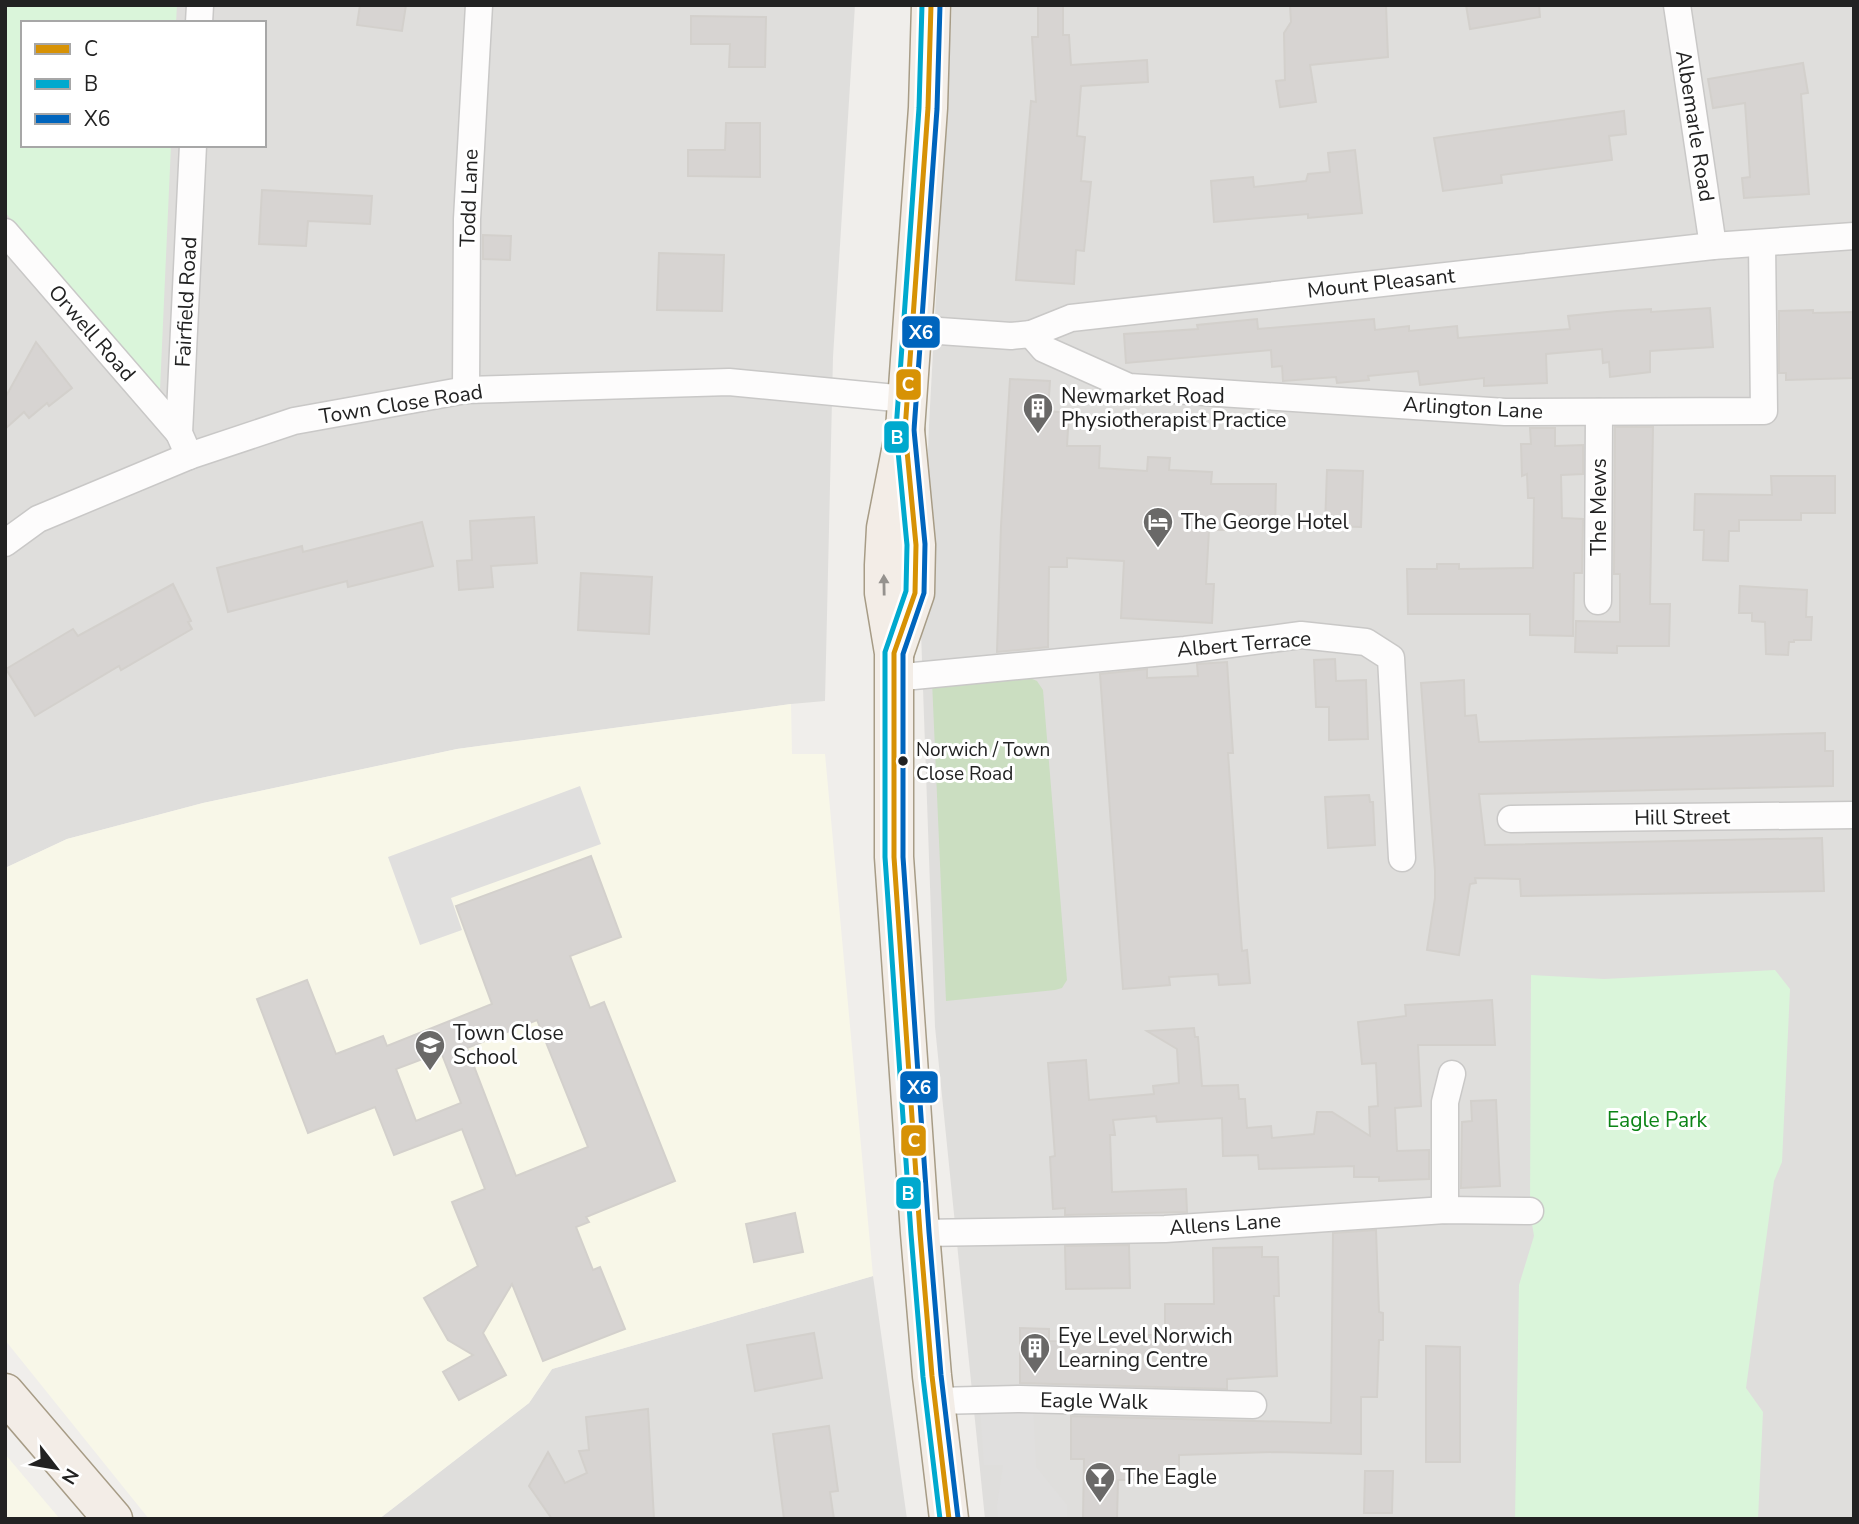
<svg xmlns="http://www.w3.org/2000/svg" width="1859" height="1524" font-family="'Nunito Sans',sans-serif">
  <style>
    .residential { fill: #dfdedc; fill-rule: evenodd }
    .education { fill: #f8f7e8 }
    .forest { fill: #cbdec1 }
    .park { fill: #daf5da }
    .parking { fill: #e0dfde }
    .building { fill: #d7d4d2; stroke: #d3d0cc; stroke-width: 2; fill-rule: evenodd }
    .lines { fill: none; stroke-linecap: round; stroke-linejoin: round }
    .minor-casing { stroke: #c9c8c7; stroke-width: 29 }
    .primary-casing { stroke: #a79c86; stroke-width: 41 }
    .minor { stroke: #fdfcfc; stroke-width: 26 }
    .primary { stroke: #f3ede7; stroke-width: 38 }
    .bus-1-casing { stroke: #fff; stroke-width: 10 }
    .bus-2-casing { stroke: #fff; stroke-width: 10 }
    .bus-3-casing { stroke: #fff; stroke-width: 10 }
    .bus-1 { stroke: #d79205; stroke-width: 5 }
    .bus-2 { stroke: #00a9ce; stroke-width: 5 }
    .bus-3 { stroke: #0065bd; stroke-width: 5 }
    .oneway { fill: #95928e }
    .bus-dot { fill: #222; stroke: #fff; stroke-width: 2.5 }
    .labels { text-anchor: middle; dominant-baseline: central; stroke-width: 6; stroke-linejoin: round; paint-order: stroke }
    .bus-label { font-size: 19px; fill: #222; stroke: #fff; text-anchor: start }
    .street-label { font-size: 21px; fill: #222; stroke: #fff }
    .poi-label { font-size: 21px; fill: #222; stroke: #fff; text-anchor: start }
    .park-label { font-size: 21px; fill: #0c8416; stroke: #fff }
    .line-badge { stroke: #fff; stroke-width: 2.5 }
    .badge-label { font-size: 19px; text-anchor: middle; font-weight: bold; fill: #fff }
  </style>
  <rect width="100%" height="100%" fill="#f0eeeb"/>
  <!-- residential -->
  <g class="residential">
    <path d="M5 5H855L833 357 825 701 791 704 457 749 203 803 67 839 5 868ZM23 23H264V145H23Z"/>
    <polygon points="952,5 1854,5 1854,1519 985,1519 935,1027 921,632 929,425"/>
    <polygon points="873,1276 907,1519 379,1519 529,1403 552,1369"/>
  </g>
  <!-- education -->
  <g class="education">
    <polygon points="791,704 792,754 825,754 873,1276 552,1369 529,1403 379,1519 149,1519 5,1340 5,868 67,839 203,803 457,749"/>
    <polygon points="5,1454 60,1519 5,1519"/>
  </g>
  <!-- forest -->
  <polygon class="forest" points="1025,676 1037,681 1043,690 1067,980 1062,988 1055,990 946,1001 932,681"/>
  <!-- park -->
  <g class="park">
    <polygon points="5,5 177,5 176,23 23,23 23,145 171,145 160,390 151,388 5,212"/>
    <polygon points="1775,970 1790,989 1782,1162 1774,1181 1746,1388 1763,1412 1758,1519 1515,1519 1519,1285 1534,1236 1530,1211 1531,975 1604,979"/>
  </g>
  <!-- parking -->
  <g class="parking">
    <polygon points="580,786 601,844 451,898 462,930 420,945 388,857"/>
    <polygon points="980,1407 1033,1407 1036,1467 1067,1505 1067,1519 998,1519 997,1506 1003,1465 984,1465"/>
  </g>
  <!-- building -->
  <g class="building">
    <polygon points="360,5 406,5 402,31 357,25"/>
    <polygon points="1038,5 1063,5 1063,35 1069,35 1071,65 1147,60 1148,82 1081,86 1077,136 1085,137 1081,181 1091,182 1084,251 1076,250 1074,284 1016,280 1031,101 1036,102 1032,37 1038,37"/>
    <polygon points="1290,5 1386,5 1388,57 1310,65 1316,102 1280,107 1276,81 1285,80 1284,33 1291,22"/>
    <polygon points="1466,5 1539,5 1540,17 1470,29"/>
    <polygon points="691,16 766,17 765,67 729,67 730,44 691,44"/>
    <polygon points="1803,63 1808,93 1801,94 1809,194 1744,198 1742,178 1750,177 1745,103 1713,108 1708,79"/>
    <polygon points="1624,111 1626,134 1609,136 1612,160 1501,175 1502,183 1443,191 1434,138"/>
    <polygon points="726,123 760,123 760,177 688,176 688,150 725,150"/>
    <polygon points="1355,150 1362,213 1308,218 1308,214 1214,222 1211,181 1253,177 1254,187 1306,181 1308,174 1330,172 1328,153"/>
    <polygon points="262,190 372,196 370,224 308,221 306,246 259,244"/>
    <polygon points="483,235 511,236 510,260 483,259"/>
    <polygon points="659,253 724,255 722,311 657,310"/>
    <polygon points="1710,308 1713,347 1650,351 1650,372 1610,377 1609,362 1603,363 1602,349 1546,354 1547,383 1484,386 1484,378 1420,385 1418,371 1368,376 1369,380 1337,383 1336,377 1283,381 1282,366 1272,367 1271,350 1126,363 1124,334 1198,329 1197,325 1257,319 1258,329 1374,319 1375,330 1409,326 1409,331 1457,326 1458,338 1570,329 1568,316 1617,311 1651,309 1651,312"/>
    <polygon points="1813,310 1813,313 1854,312 1854,378 1786,380 1786,373 1779,373 1779,311"/>
    <polygon points="36,342 72,388 49,406 47,403 29,418 24,412 5,429 5,398"/>
    <polygon points="1010,379 1050,381 1048,411 1069,413 1067,446 1100,446 1099,468 1147,471 1148,457 1170,458 1169,470 1212,472 1211,484 1276,484 1275,530 1209,530 1206,584 1214,584 1212,623 1121,618 1124,561 1067,558 1067,567 1049,567 1048,647 997,652 1001,526"/>
    <polygon points="1615,427 1653,427 1650,604 1670,604 1669,646 1617,646 1617,653 1575,652 1576,621 1620,622 1620,574 1614,574"/>
    <polygon points="1530,428 1555,428 1555,446 1583,445 1583,474 1561,475 1562,518 1583,519 1582,573 1574,573 1573,636 1530,635 1530,614 1408,614 1407,569 1437,569 1437,564 1459,564 1459,569 1533,568 1534,498 1528,498 1527,474 1522,476 1521,444 1531,444"/>
    <polygon points="1327,470 1363,471 1361,527 1325,526"/>
    <polygon points="1771,476 1835,476 1835,513 1801,513 1801,520 1739,520 1739,531 1729,531 1728,561 1703,560 1704,530 1694,530 1695,494 1772,495"/>
    <polygon points="534,517 537,563 491,566 493,587 459,590 457,561 472,560 470,521"/>
    <polygon points="422,522 433,566 348,587 347,581 228,612 217,568 302,546 303,552"/>
    <polygon points="581,573 652,577 649,634 578,630"/>
    <polygon points="173,584 191,621 188,622 192,629 121,670 119,666 35,716 6,669 73,629 78,636"/>
    <polygon points="1740,586 1807,590 1806,617 1812,617 1811,640 1794,640 1794,642 1789,642 1788,655 1766,654 1765,622 1752,621 1752,613 1739,613"/>
    <polygon points="1335,659 1336,681 1366,680 1368,739 1329,740 1329,707 1316,707 1314,660"/>
    <polygon points="1227,662 1233,753 1228,753 1238,898 1242,951 1247,950 1250,983 1219,985 1218,974 1169,977 1170,985 1123,989 1100,674 1147,669 1147,678 1198,676 1197,664"/>
    <polygon points="1464,680 1465,716 1476,715 1479,742 1825,733 1825,751 1833,751 1833,786 1479,794 1485,845 1822,838 1824,891 1521,896 1520,879 1475,878 1476,883 1470,884 1459,955 1427,950 1435,898 1435,871 1421,683"/>
    <polygon points="1369,795 1370,802 1373,802 1375,845 1328,848 1325,797"/>
    <path d="M591 856 621 937 570 956 590 1008 604 1002 675 1181 586 1217 589 1222 576 1227 593 1270 600 1267 625 1329 543 1361 512 1284 483 1333 506 1375 459 1400 443 1372 473 1355 448 1340 424 1298 478 1266 452 1202 485 1189 462 1129 394 1155 375 1107 308 1133 257 999 307 980 336 1054 383 1036 387 1046 492 1004 456 906ZM537 1020 588 1147 516 1176 467 1048ZM441 1052 461 1103 416 1121 396 1069Z"/>
    <polygon points="1492,1000 1495,1045 1418,1045 1421,1106 1395,1108 1397,1151 1429,1150 1429,1179 1379,1181 1379,1177 1354,1177 1354,1166 1259,1169 1258,1155 1223,1156 1222,1118 1157,1122 1156,1116 1113,1120 1115,1135 1110,1135 1112,1192 1186,1189 1187,1212 1065,1215 1065,1208 1053,1209 1050,1157 1055,1156 1048,1063 1086,1060 1089,1100 1154,1094 1153,1086 1179,1083 1177,1049 1147,1031 1194,1028 1195,1037 1198,1037 1202,1086 1238,1085 1239,1099 1245,1099 1247,1128 1271,1126 1272,1138 1314,1134 1317,1112 1332,1112 1370,1136 1369,1107 1378,1106 1376,1063 1362,1064 1358,1022 1406,1016 1405,1005"/>
    <polygon points="1496,1100 1500,1186 1461,1188 1462,1122 1472,1121 1471,1101"/>
    <polygon points="795,1213 803,1252 754,1262 746,1224"/>
    <polygon points="1376,1230 1379,1312 1383,1313 1383,1340 1379,1340 1377,1397 1361,1397 1361,1454 1275,1452 1179,1455 1179,1479 1118,1480 1117,1519 1083,1519 1084,1459 1071,1459 1071,1416 1331,1423 1333,1233"/>
    <polygon points="1129,1245 1130,1288 1066,1289 1065,1246"/>
    <polygon points="1262,1247 1262,1257 1278,1257 1279,1296 1274,1296 1277,1376 1227,1379 1227,1389 1020,1383 1020,1328 1049,1329 1049,1341 1115,1342 1115,1335 1165,1335 1165,1304 1214,1304 1213,1248"/>
    <polygon points="814,1333 822,1378 755,1391 747,1345"/>
    <polygon points="1426,1346 1460,1347 1460,1462 1426,1462"/>
    <polygon points="648,1409 654,1519 552,1519 529,1486 548,1452 565,1483 587,1473 579,1451 589,1450 586,1417"/>
    <polygon points="829,1426 838,1491 830,1492 834,1519 784,1519 773,1434"/>
    <polygon points="1365,1471 1393,1471 1392,1513 1364,1513"/>
  </g>
  <g class="lines">
    <!-- minor casing -->
    <g class="minor-casing">
      <g id="minor">
        <polyline points="1677,5 1713,246"/>
        <polyline points="199,23 200,5"/>
        <polyline points="5,232 179,433"/>
        <polyline points="911,329 1011,336 1031,334 1071,318 1713,246 1854,236"/>
        <polyline points="1031,334 1044,349 1129,387 1505,412 1764,411 1762,243"/>
        <polyline points="466,390 467,219 479,5"/>
        <polyline points="189,456 179,433 193,145"/>
        <polyline points="5,543 38,519 189,456 294,421 466,390 729,382 906,399"/>
        <polyline points="1598,601 1599,412"/>
        <polyline points="893,678 1185,650 1301,635 1366,642 1391,658 1402,858"/>
        <polyline points="1511,819 1854,815"/>
        <polyline points="1445,1210 1445,1102 1452,1074"/>
        <polyline points="920,1233 1165,1229 1445,1210 1530,1211"/>
        <polyline points="935,1401 1020,1399 1253,1405"/>
      </g>
    </g>
    <!-- primary casing -->
    <g class="primary-casing">
      <g id="primary">
        <polyline points="905,430 886,528 884,565 884,593 894,653 894,857 920,1233 932,1376 949,1519"/>
        <polyline points="895,651 915,593 916,545 905,430 928,108 931,5"/>
        <polyline points="5,1393 113,1519"/>
      </g>
    </g>
    <!-- minor -->
    <use href="#minor" class="minor"/>
    <!-- primary -->
    <use href="#primary" class="primary"/>
    <!-- bus-1 casing -->
    <g class="bus-1-casing">
      <polyline id="bus-1" points="931,5 928,108 905,430 916,545 915,593 894,653 894,857 920,1233 932,1376 949,1519"/>
    </g>
    <!-- bus-2 casing -->
    <g class="bus-2-casing">
      <polyline id="bus-2" points="922,5 919,108 896,430 907,545 906,591 885,652 885,857 911,1234 923,1377 940,1519"/>
    </g>
    <!-- bus-3 casing -->
    <g class="bus-3-casing">
      <polyline id="bus-3" points="940,5 937,109 914,430 925,544 924,593 903,654 903,857 929,1232 941,1375 958,1518"/>
    </g>
    <!-- bus-1 -->
    <use href="#bus-1" class="bus-1"/>
    <!-- bus-2 -->
    <use href="#bus-2" class="bus-2"/>
    <!-- bus-3 -->
    <use href="#bus-3" class="bus-3"/>
  </g>
  <!-- one-way arrows -->
  <defs><path id="oneway-solid" d="M-6-.8H1V-3.2L6.5 0L1 3.2V.8H-6Z" transform="scale(1.75)"/></defs>
  <use class="oneway" href="#oneway-solid" transform="translate(884 585) rotate(-91)"/>
  <!-- icons -->
  <defs>
    <g id="building-pin" transform="scale(1.575)"><path d="M0 17L-7.5 6A9.5 9.5 0 1 1 7.5 6Z" fill="#6a6968" stroke="#fff"/><path d="M-4-6H4V6H1V3H-1V6H-4ZM-2.5-4.3h1.7v1.8h-1.7ZM.8-4.3h1.7v1.8H.8ZM-2.5-1h1.7V.8h-1.7ZM.8-1h1.7V.8H.8Z" fill="#fff"/></g>
    <g id="hotel-pin" transform="scale(1.575)"><path d="M0 17L-7.5 6A9.5 9.5 0 1 1 7.5 6Z" fill="#6a6968" stroke="#fff"/><path d="M-6-4.5h1.5V1H6V5H4.5V3h-9V5H-6ZM-4 0a1.8 1.8 0 1 1 3.6 0ZM.5 0V-2.5h3Q6-2.5 6 0Z" fill="#fff"/></g>
    <g id="school-pin" transform="scale(1.575)"><path d="M0 17L-7.5 6A9.5 9.5 0 1 1 7.5 6Z" fill="#6a6968" stroke="#fff"/><path d="M0-5L7-2L0 1L-7-2ZM-4 1L0 2.5L4 1V4Q0 6-4 4Z" fill="#fff"/></g>
    <g id="bar-pin" transform="scale(1.575)"><path d="M0 17L-7.5 6A9.5 9.5 0 1 1 7.5 6Z" fill="#6a6968" stroke="#fff"/><path d="M-6-5H6L.8 .8V4.5H3.5V6h-7V4.5H-.8V.8Z" fill="#fff"/></g>
  </defs>
  <g fill-rule="evenodd">
    <use href="#building-pin" x="1038" y="408"/>
    <use href="#hotel-pin" x="1158" y="522"/>
    <use href="#school-pin" x="430" y="1045"/>
    <use href="#building-pin" x="1035" y="1348"/>
    <use href="#bar-pin" x="1100" y="1477"/>
  </g>
  <!-- markers -->
  <circle class="bus-dot" cx="903" cy="761" r="6"/>
  <g class="labels">
    <!-- bus labels -->
    <g class="bus-label">
      <text x="916" y="750">Norwich / Town<tspan x="916" dy="24">Close Road</tspan></text>
    </g>
    <!-- street labels -->
    <g class="street-label">
      <text transform="translate(1695 126) rotate(81)">Albemarle Road</text>
      <text transform="translate(469 198) rotate(-88)">Todd Lane</text>
      <text transform="translate(1381 283) rotate(-6)">Mount Pleasant</text>
      <text transform="translate(186 302) rotate(-87)">Fairfield Road</text>
      <text transform="translate(92 333) rotate(49)">Orwell Road</text>
      <text transform="translate(401 404) rotate(-9)">Town Close Road</text>
      <text transform="translate(1473 408) rotate(3)">Arlington Lane</text>
      <text transform="translate(1599 507) rotate(-90)">The Mews</text>
      <text transform="translate(1244 644) rotate(-5)">Albert Terrace</text>
      <text transform="translate(1682 817) rotate(-1)">Hill Street</text>
      <text transform="translate(1225 1224) rotate(-4)">Allens Lane</text>
      <text transform="translate(1094 1401) rotate(1)">Eagle Walk</text>
    </g>
    <!-- poi labels -->
    <g class="poi-label">
      <text x="1061" y="396">Newmarket Road<tspan x="1061" dy="24">Physiotherapist Practice</tspan></text>
      <text x="1181" y="522">The George Hotel</text>
      <text x="453" y="1033">Town Close<tspan x="453" dy="24">School</tspan></text>
      <text x="1058" y="1336">Eye Level Norwich<tspan x="1058" dy="24">Learning Centre</tspan></text>
      <text x="1123" y="1477">The Eagle</text>
    </g>
    <!-- park labels -->
    <g class="park-label">
      <text x="1657" y="1120">Eagle Park</text>
    </g>
  </g>
  <g class="line-badge">
    <rect x="901" y="315" width="40" height="34" rx="7" fill="#0065bd"/>
    <rect x="895" y="368" width="27" height="33" rx="7" fill="#d79205"/>
    <rect x="883" y="420" width="27" height="34" rx="7" fill="#00a9ce"/>
    <rect x="899" y="1070" width="40" height="34" rx="7" fill="#0065bd"/>
    <rect x="900" y="1124" width="27" height="33" rx="7" fill="#d79205"/>
    <rect x="895" y="1176" width="27" height="34" rx="7" fill="#00a9ce"/>
  </g>
  <g class="badge-label">
    <text x="921" y="339">X6</text>
    <text x="908" y="391">C</text>
    <text x="897" y="444">B</text>
    <text x="919" y="1094">X6</text>
    <text x="914" y="1147">C</text>
    <text x="908" y="1200">B</text>
  </g>
  <!-- border -->
  <rect width="1859" height="1524" fill="none" stroke="#222222" stroke-width="14"/>
  <!-- legend -->
  <rect x="21" y="21" width="245" height="126" fill="#ffffff" stroke="#a7a7a7" stroke-width="2"/>
  <rect x="35" y="44" width="35" height="10" fill="#d79205" stroke="#a7a7a7" stroke-width="2"/>
  <text x="84" y="56" font-size="21" fill="#222222">C</text>
  <rect x="35" y="79" width="35" height="10" fill="#00a9ce" stroke="#a7a7a7" stroke-width="2"/>
  <text x="84" y="91" font-size="21" fill="#222222">B</text>
  <rect x="35" y="114" width="35" height="10" fill="#0065bd" stroke="#a7a7a7" stroke-width="2"/>
  <text x="84" y="126" font-size="21" fill="#222222">X6</text>
  <!-- north arrow -->
  <g transform="translate(56 1468) rotate(121)" stroke="#ffffff" stroke-width="5" paint-order="stroke">
  <path d="M0-5L12 26L0 18L-12 26Z" fill="#222222"/>
  <text y="-10" font-size="19" font-weight="bold" text-anchor="middle" fill="#222222">N</text>
  </g>
</svg>
